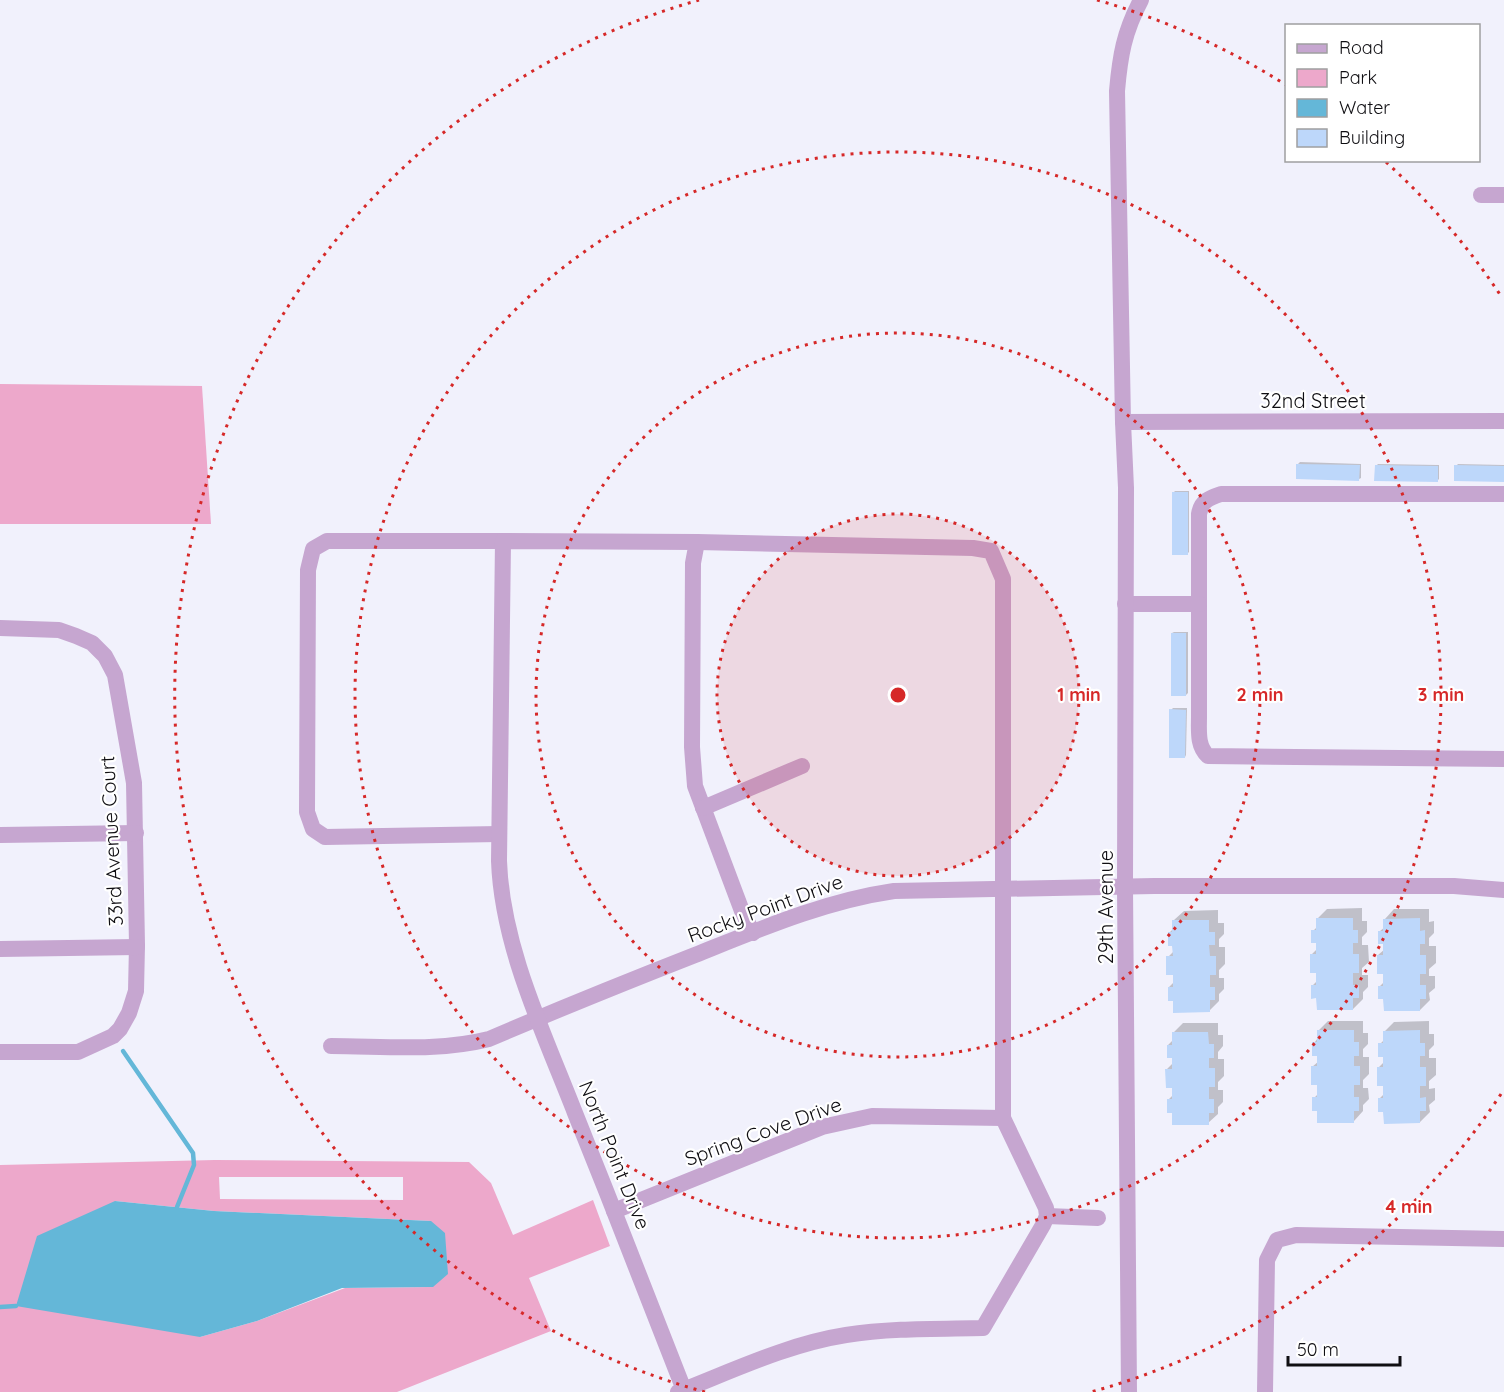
<svg xmlns="http://www.w3.org/2000/svg" width="1504" height="1392" font-family="Quicksand,sans-serif">
  <style>
    .green { fill: #eda8cb; fill-rule: evenodd }
    .water { fill: #64b7d8 }
    .shadow { fill: #0003 }
    .lines { fill: none; stroke-linecap: round; stroke-linejoin: round }
    .stream { stroke: #64b7d8; stroke-width: 4.5 }
    .building { fill: #bdd7fa }
    .minor { stroke: #c6a6d0; stroke-width: 16 }
    .ring { fill: none; stroke: #d62828; stroke-width: 3; stroke-dasharray: 3 6 }
    .labels { text-anchor: middle; dominant-baseline: central; stroke-width: 4.5; stroke-linejoin: round; paint-order: stroke }
    .street-label { font-size: 20px; fill: #0f0e12; stroke: #fff }
    .centre { fill: #d62828; stroke: #fff; stroke-width: 3 }
    .ring-label { font-size: 18px; text-anchor: middle; font-weight: bold; fill: #d62828; stroke: #fff; stroke-width: 4.5; stroke-linejoin: round; paint-order: stroke }
  </style>
  <rect width="100%" height="100%" fill="#f1f1fc"/>
  <!-- green -->
  <g class="green">
    <polygon points="0,384 202,386 211,524 0,524"/>
    <path d="M215 1160 469 1162 491 1183 513 1235 593 1200 610 1246 529 1278 551 1331 397 1392H0V1165ZM219 1177H403V1200L220 1199ZM115 1201 214 1211 431 1221 433 1287 345 1288 257 1321 200 1337Z"/>
  </g>
  <!-- water -->
  <polygon class="water" points="115,1201 214,1211 431,1221 445,1233 448,1274 433,1287 342,1288 257,1321 200,1337 16,1306 37,1236"/>
  <!-- shadow -->
  <g class="shadow">
    <polygon points="1300,462 1361,464 1361,478 1359,479 1298,464"/>
    <polygon points="1378,464 1439,465 1439,479 1437,481 1376,466"/>
    <polygon points="1458,464 1504,465 1504,480 1456,466"/>
    <polygon points="1175,491 1189,491 1189,552 1187,554 1173,493"/>
    <polygon points="1174,632 1188,632 1188,693 1186,695 1172,633"/>
    <polygon points="1173,708 1187,708 1186,755 1185,757 1171,710"/>
    <polygon points="1362,908 1362,921 1367,921 1367,932 1362,937 1362,945 1368,945 1369,962 1362,968 1362,975 1368,975 1368,987 1363,992 1363,999 1353,1009 1318,997 1313,985 1318,980 1311,955 1318,948 1313,931 1318,926 1318,918 1327,909"/>
    <polygon points="1394,909 1429,909 1429,922 1434,921 1434,933 1429,938 1429,946 1436,946 1436,963 1429,969 1429,976 1435,976 1435,988 1429,993 1430,1000 1420,1010 1385,998 1380,986 1385,981 1378,955 1385,949 1380,931 1385,927 1385,919"/>
    <polygon points="1218,910 1218,923 1224,923 1224,934 1219,939 1219,947 1225,947 1225,964 1219,970 1219,978 1224,978 1224,989 1219,994 1219,1001 1209,1011 1169,987 1174,982 1174,974 1168,957 1174,951 1169,933 1174,928 1174,920 1184,911"/>
    <polygon points="1328,1021 1363,1021 1363,1033 1368,1033 1368,1044 1363,1049 1363,1057 1369,1057 1369,1074 1363,1080 1363,1088 1368,1088 1369,1099 1363,1105 1363,1111 1354,1121 1319,1109 1314,1098 1319,1093 1318,1084 1312,1067 1319,1061 1314,1043 1318,1038 1318,1031"/>
    <polygon points="1429,1021 1429,1034 1434,1034 1434,1045 1429,1050 1429,1058 1436,1058 1436,1075 1429,1081 1429,1089 1435,1088 1435,1100 1429,1105 1430,1112 1420,1122 1385,1110 1380,1098 1385,1093 1378,1068 1385,1061 1380,1044 1385,1039 1385,1031 1394,1022"/>
    <polygon points="1183,1023 1218,1023 1218,1035 1223,1035 1223,1046 1218,1052 1218,1059 1224,1059 1224,1076 1218,1082 1218,1090 1223,1090 1223,1102 1218,1107 1218,1114 1208,1123 1173,1112 1168,1100 1173,1095 1173,1086 1167,1069 1173,1063 1173,1056 1168,1045 1173,1040 1173,1033"/>
  </g>
  <g class="lines">
    <!-- stream -->
    <g class="stream">
      <polyline points="123,1051 193,1153 194,1165 177,1207"/>
      <polyline points="0,1307 16,1306"/>
    </g>
  </g>
  <!-- building -->
  <g class="building">
    <polygon points="1296,464 1360,465 1359,481 1296,479"/>
    <polygon points="1375,465 1438,466 1438,482 1374,481"/>
    <polygon points="1454,465 1504,466 1504,482 1454,481"/>
    <rect x="1172" y="492" width="16" height="63"/>
    <rect x="1171" y="633" width="15" height="63"/>
    <polygon points="1169,709 1186,710 1185,758 1169,758"/>
    <polygon points="1316,918 1353,918 1353,930 1358,930 1358,943 1353,943 1353,954 1359,954 1359,973 1353,973 1353,985 1359,985 1359,998 1353,998 1353,1010 1317,1010 1316,998 1311,999 1311,985 1316,985 1316,973 1310,973 1310,954 1316,954 1316,943 1311,943 1311,930 1316,930"/>
    <polygon points="1420,918 1420,931 1425,930 1425,944 1420,944 1420,955 1426,955 1426,974 1420,974 1420,985 1426,985 1426,999 1420,999 1420,1011 1384,1011 1383,999 1378,999 1378,986 1383,986 1383,974 1377,974 1377,955 1383,955 1383,944 1378,944 1378,931 1383,931 1383,919"/>
    <polygon points="1172,920 1209,920 1209,932 1215,932 1215,945 1209,945 1210,956 1216,956 1216,975 1210,975 1210,987 1215,987 1215,1000 1210,1000 1210,1012 1173,1013 1173,1001 1168,1001 1168,987 1173,987 1173,975 1166,975 1166,956 1173,956 1172,946 1168,946 1168,932 1172,932"/>
    <polygon points="1317,1030 1354,1030 1354,1042 1359,1042 1359,1056 1354,1056 1354,1066 1360,1066 1360,1085 1354,1085 1354,1097 1359,1097 1359,1111 1354,1111 1354,1123 1317,1123 1317,1111 1312,1111 1312,1097 1317,1097 1317,1085 1311,1085 1311,1066 1317,1066 1317,1056 1312,1056 1312,1042 1317,1042"/>
    <polygon points="1420,1030 1420,1043 1425,1043 1425,1056 1420,1056 1420,1067 1426,1067 1426,1086 1420,1086 1420,1098 1426,1097 1426,1111 1420,1111 1420,1123 1384,1124 1383,1112 1378,1112 1378,1098 1383,1098 1383,1086 1377,1086 1377,1067 1383,1067 1383,1057 1378,1057 1378,1043 1383,1043 1383,1031"/>
    <polygon points="1172,1032 1208,1032 1209,1044 1214,1044 1214,1058 1209,1058 1209,1068 1215,1068 1215,1087 1209,1087 1209,1099 1214,1099 1214,1113 1209,1113 1209,1125 1172,1125 1172,1113 1167,1113 1167,1099 1172,1099 1172,1088 1166,1088 1165,1069 1172,1069 1172,1058 1167,1058 1167,1045 1172,1045"/>
  </g>
  <g class="lines">
    <!-- minor -->
    <g class="minor">
      <polyline points="1481,195 1504,195"/>
      <polyline points="1123,422 1504,421"/>
      <path d="M1504 494H1221C1209 498 1201 501 1199 514V717C1199 731 1197 746 1208 756L1504 759"/>
      <polyline points="697,542 693,563 692,747 695,786 742,911 753,933"/>
      <polyline points="1125,604 1199,604"/>
      <polyline points="0,628 59,630 76,636 92,643 105,656 115,675 134,783 137,945 136,991 129,1013 120,1029 113,1036 78,1052 0,1052"/>
      <polyline points="703,808 802,766"/>
      <polyline points="499,834 325,837 313,829 307,812 308,570 313,549 327,541 503,541"/>
      <polyline points="0,835 136,833"/>
      <polyline points="0,949 137,947"/>
      <path d="M331 1046C383 1046 438 1052 489 1039 557 1010 626 982 695 955 760 929 825 901 894 891L1154 886H1454L1504 890"/>
      <polyline points="614,1211 822,1127 872,1116 1003,1118"/>
      <polyline points="1047,1216 1098,1218"/>
      <path d="M678 1392C732 1371 788 1344 846 1335 891 1328 938 1329 983 1328L1043 1225 1047 1216 1046 1208 1003 1118V579L991 551 973 548 697 542 503 541 499 861C502 947 544 1033 575 1113 612 1205 648 1297 684 1390L685 1392"/>
      <path d="M1129 1392 1125 887 1126 488 1123 422 1117 91C1120 56 1124 32 1141 0"/>
      <polyline points="1265,1392 1267,1260 1277,1240 1296,1235 1504,1239"/>
    </g>
  </g>
  <!-- distance rings -->
  <circle cx="898" cy="695" r="181" fill="#d62828" fill-opacity=".12"/>
  <g class="ring">
    <circle cx="898" cy="695" r="181"/>
    <circle cx="898" cy="695" r="362"/>
    <circle cx="898" cy="695" r="543"/>
    <path d="M1501 1094A723 723 0 0 1 1091 1392M705 1392A723 723 0 0 1 699 0M1097 0A723 723 0 0 1 1286 85M1386 162A723 723 0 0 1 1501 296"/>
  </g>
  <g class="labels">
    <!-- street labels -->
    <g class="street-label">
      <text x="1313" y="400">32nd Street</text>
      <text transform="translate(111 841) rotate(-93)">33rd Avenue Court</text>
      <text transform="translate(1105 907) rotate(-90)">29th Avenue</text>
      <text transform="translate(765 908) rotate(-20)">Rocky Point Drive</text>
      <text transform="translate(763 1131) rotate(-20)">Spring Cove Drive</text>
      <text transform="translate(615 1155) rotate(68)">North Point Drive</text>
    </g>
  </g>
  <circle cx="898" cy="695" r="9" class="centre"/>
  <g class="ring-label">
    <text x="1079" y="701">1 min</text>
    <text x="1260" y="701">2 min</text>
    <text x="1441" y="701">3 min</text>
    <text x="1409" y="1213">4 min</text>
  </g>
  <!-- legend -->
  <rect x="1285" y="24" width="195" height="138" fill="#ffffff" stroke="#9f9fa0" stroke-width="1.5"/>
  <rect x="1297" y="44" width="30" height="9" fill="#c6a6d0" stroke="#9f9fa0" stroke-width="1.5"/>
  <text x="1339" y="54" font-size="18" fill="#0f0e12">Road</text>
  <rect x="1297" y="69" width="30" height="18" fill="#eda8cb" stroke="#9f9fa0" stroke-width="1.5"/>
  <text x="1339" y="84" font-size="18" fill="#0f0e12">Park</text>
  <rect x="1297" y="99" width="30" height="18" fill="#64b7d8" stroke="#9f9fa0" stroke-width="1.5"/>
  <text x="1339" y="114" font-size="18" fill="#0f0e12">Water</text>
  <rect x="1297" y="129" width="30" height="18" fill="#bdd7fa" stroke="#9f9fa0" stroke-width="1.5"/>
  <text x="1339" y="144" font-size="18" fill="#0f0e12">Building</text>
  <!-- scale -->
  <path d="M1288 1356v9h112v-9" fill="none" stroke="#0f0e12" stroke-width="3"/>
  <text x="1297" y="1356" font-size="18" fill="#0f0e12" stroke="#ffffff" stroke-width="4.5" paint-order="stroke">50 m</text>
</svg>
